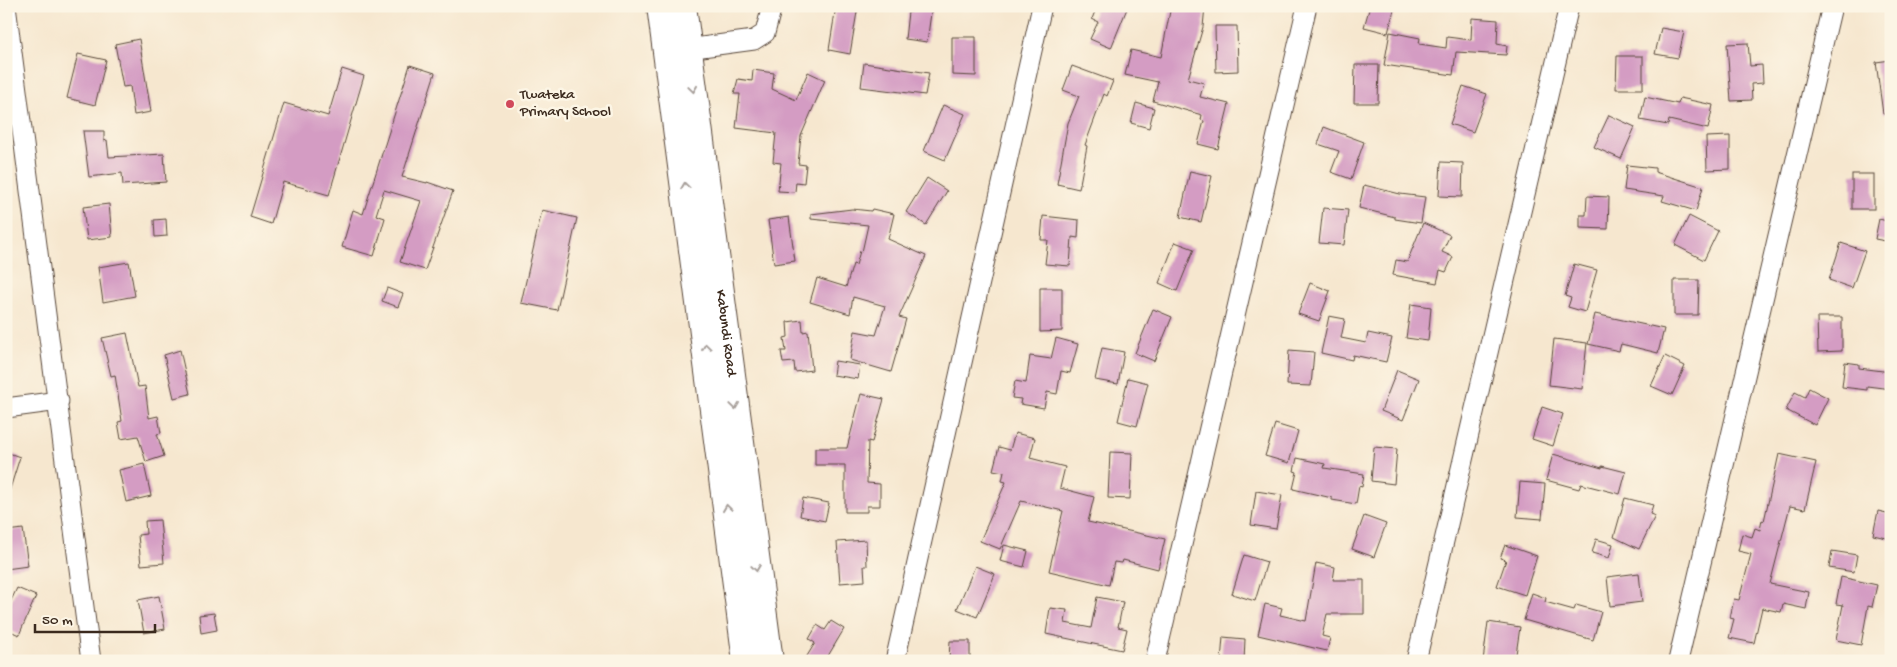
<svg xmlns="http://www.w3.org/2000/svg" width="1897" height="667" font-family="'Gochi Hand',sans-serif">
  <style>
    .building { fill: #d49cc3 }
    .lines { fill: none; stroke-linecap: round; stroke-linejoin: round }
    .street-casing { stroke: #574639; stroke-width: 21 }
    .secondary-casing { stroke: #574639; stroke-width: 30 }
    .street { stroke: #fff; stroke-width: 19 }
    .secondary { stroke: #fff; stroke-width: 28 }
    .oneway { stroke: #a79f9a }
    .poi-dot { fill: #d1495b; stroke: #fcf5e5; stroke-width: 2 }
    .labels { text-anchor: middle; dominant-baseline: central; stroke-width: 5; stroke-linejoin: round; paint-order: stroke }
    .poi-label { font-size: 15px; fill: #3b2a1e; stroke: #fcf5e5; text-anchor: start }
    .street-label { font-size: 15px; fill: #3b2a1e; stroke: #fcf5e5 }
  </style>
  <rect width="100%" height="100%" fill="#fcf5e5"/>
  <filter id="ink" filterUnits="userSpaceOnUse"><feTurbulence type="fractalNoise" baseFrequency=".02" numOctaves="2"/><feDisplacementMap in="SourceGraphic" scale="10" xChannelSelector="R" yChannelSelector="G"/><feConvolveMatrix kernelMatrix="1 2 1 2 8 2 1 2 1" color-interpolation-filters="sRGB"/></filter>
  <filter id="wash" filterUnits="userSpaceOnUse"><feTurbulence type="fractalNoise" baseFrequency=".0096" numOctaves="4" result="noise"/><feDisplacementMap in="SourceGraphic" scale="20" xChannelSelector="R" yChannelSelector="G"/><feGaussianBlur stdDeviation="1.12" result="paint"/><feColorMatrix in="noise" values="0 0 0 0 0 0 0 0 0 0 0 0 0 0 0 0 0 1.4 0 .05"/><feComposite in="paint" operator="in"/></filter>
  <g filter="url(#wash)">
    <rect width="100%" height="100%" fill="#f6e7cf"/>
    <g id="blocks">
      <!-- building -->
      <g class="building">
        <polygon points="836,6 858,6 850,54 829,50"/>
        <polygon points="911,6 932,6 927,42 905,39 908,12 911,12"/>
        <polygon points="1097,6 1128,6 1111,48 1090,39 1098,22 1092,19"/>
        <polygon points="1171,6 1205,6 1203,27 1188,79 1204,83 1200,97 1229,104 1218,149 1198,144 1204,121 1201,120 1202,115 1153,101 1158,82 1125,75 1131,50 1161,57"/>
        <polygon points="1370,6 1395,6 1388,33 1364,27"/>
        <polygon points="1472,18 1498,20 1497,44 1507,46 1506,55 1456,52 1453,75 1384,65 1390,32 1420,38 1419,44 1446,48 1447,37 1471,40"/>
        <polygon points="1215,26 1237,26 1238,71 1216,72"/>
        <polygon points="1661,28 1684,32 1678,58 1655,54"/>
        <polygon points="952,37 976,37 976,76 952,75"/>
        <polygon points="139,39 151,112 134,115 130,86 123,87 115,44"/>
        <polygon points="1748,43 1750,66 1762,65 1763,83 1751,84 1752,100 1731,101 1727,44"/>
        <polygon points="78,54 106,60 95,105 67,98"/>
        <polygon points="1617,56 1643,56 1643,89 1616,89"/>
        <polygon points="1891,60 1891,114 1883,114 1876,62"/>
        <polygon points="864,63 929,73 925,95 861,87"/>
        <polygon points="410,65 435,73 402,177 427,183 427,182 453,191 425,270 400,262 421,201 384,190 376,215 385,218 374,256 342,247 353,210 363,214"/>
        <polygon points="1355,65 1379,65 1378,103 1354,103"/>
        <polygon points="1072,66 1113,81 1107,96 1104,94 1085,145 1087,146 1079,189 1057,184 1068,123 1079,96 1063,90"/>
        <polygon points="342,69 364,76 329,195 283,182 271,224 250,217 284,103 328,116"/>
        <polygon points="753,70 774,73 772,89 796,100 808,72 825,80 801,136 798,164 806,165 804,183 796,182 795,192 778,191 781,163 773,162 776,133 736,128 740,94 734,94 738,79 752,81"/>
        <polygon points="1463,86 1487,94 1473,132 1450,124"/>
        <polygon points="1645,97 1678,104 1680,98 1713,105 1708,129 1669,120 1668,125 1640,120"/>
        <polygon points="1136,103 1154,108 1149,128 1131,123"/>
        <polygon points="943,105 965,114 945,160 924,151"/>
        <polygon points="1609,115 1635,127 1621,159 1594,147"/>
        <polygon points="1324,127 1364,142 1351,179 1331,172 1339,151 1318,144"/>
        <polygon points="83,131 104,131 104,141 107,140 109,157 164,154 166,182 123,185 122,173 89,177"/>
        <polygon points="1730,136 1730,169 1707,170 1706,137"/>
        <polygon points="1441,162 1463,163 1462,197 1439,196"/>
        <polygon points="1627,165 1655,168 1655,172 1703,187 1696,211 1662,201 1664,196 1624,190"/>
        <polygon points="1190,171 1212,176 1201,222 1180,217"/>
        <rect x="1852" y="174" width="22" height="35"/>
        <polygon points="927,178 947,191 926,225 906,212"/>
        <polygon points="1364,185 1400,194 1425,197 1421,223 1395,219 1395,217 1359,208"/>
        <polygon points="1587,196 1609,197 1608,229 1580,228 1580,215 1586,215"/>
        <polygon points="109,204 112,237 87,240 83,207"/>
        <polygon points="1323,208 1348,210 1344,245 1319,243"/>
        <polygon points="852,209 871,211 872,209 894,214 888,239 926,256 899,317 906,319 891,372 850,360 855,331 876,335 885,306 853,297 850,314 810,302 817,278 846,287 853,264 856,265 860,251 862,252 868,225 811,219 811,214"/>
        <polygon points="542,210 577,218 557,310 521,303"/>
        <polygon points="1043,216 1079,220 1078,238 1072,237 1070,266 1045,264 1048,240 1041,240"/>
        <polygon points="1689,216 1718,231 1704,260 1675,245"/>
        <polygon points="789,217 795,261 774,264 768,220"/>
        <polygon points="166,219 167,236 155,237 154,220"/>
        <polygon points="1879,219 1891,222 1891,242 1875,239"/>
        <polygon points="1423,223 1450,235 1442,252 1453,257 1446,272 1440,270 1437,283 1393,275 1396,260 1407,262"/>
        <polygon points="1175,242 1194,249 1177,291 1159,283"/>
        <polygon points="1841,243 1865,251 1852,288 1829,280"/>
        <polygon points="129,262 135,296 103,302 98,267"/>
        <polygon points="1574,264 1597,270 1585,312 1568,307 1571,298 1565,296"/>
        <polygon points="1674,280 1699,280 1698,315 1674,315"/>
        <polygon points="1310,283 1330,291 1319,321 1298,314"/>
        <polygon points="387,288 403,294 398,307 382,301"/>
        <polygon points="1040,288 1062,288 1062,331 1040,332"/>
        <polygon points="1411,304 1431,307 1428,341 1406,338"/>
        <polygon points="1153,309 1172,317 1154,361 1135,353"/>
        <polygon points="1595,314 1664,329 1658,353 1621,344 1619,351 1588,344"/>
        <polygon points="1329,316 1345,319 1341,338 1366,343 1368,333 1392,338 1386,362 1353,355 1352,360 1321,353"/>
        <polygon points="1817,317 1842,317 1842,351 1818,352"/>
        <polygon points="802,320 803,332 808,331 812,370 795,372 794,362 783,363 781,351 786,351 784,338 788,337 787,322"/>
        <polygon points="127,333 138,387 145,386 149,418 158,416 161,433 157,434 164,456 146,462 138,436 121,439 118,422 122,421 115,375 111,376 102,338"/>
        <polygon points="1056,338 1078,344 1070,373 1061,371 1057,394 1047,392 1044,408 1020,404 1021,399 1012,398 1015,381 1026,383 1030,356 1051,359"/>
        <polygon points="1554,339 1587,343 1582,389 1549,385"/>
        <polygon points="1102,348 1124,352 1118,384 1095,380"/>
        <polygon points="180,350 190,394 174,398 164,355"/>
        <polygon points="1289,350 1314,352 1311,386 1287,385"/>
        <polygon points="1665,356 1685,366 1672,395 1651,386"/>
        <polygon points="835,361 860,365 858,379 833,375"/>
        <polygon points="1845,362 1859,364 1859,368 1891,372 1891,389 1867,386 1867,390 1842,387"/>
        <polygon points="1397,370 1419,379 1403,420 1381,411"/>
        <polygon points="1128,378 1148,383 1137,426 1118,421"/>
        <polygon points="1809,388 1828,398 1815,425 1786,410 1795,392 1805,397"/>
        <polygon points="861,394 884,399 872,442 868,441 867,483 880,484 880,506 867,506 867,512 845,512 845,465 815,465 815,448 847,448"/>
        <polygon points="1542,407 1563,414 1553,446 1532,439"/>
        <polygon points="1275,424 1298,431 1289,463 1265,456"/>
        <polygon points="1015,433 1035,438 1030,458 1065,467 1060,488 1094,497 1088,522 1165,539 1158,569 1123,560 1122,563 1114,562 1109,585 1049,571 1063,511 1021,501 1000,549 980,541 1006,482 1002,481 1004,472 993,470 999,447 1010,450"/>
        <polygon points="1374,447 1397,449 1394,484 1371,481"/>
        <polygon points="6,452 20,457 9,492 6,492"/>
        <polygon points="1110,452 1132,453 1130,499 1108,498"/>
        <polygon points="1553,454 1602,468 1602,466 1626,472 1620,494 1581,484 1579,489 1546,480"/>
        <polygon points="1779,454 1816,462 1805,509 1790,506 1770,584 1809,592 1806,609 1783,604 1781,612 1762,608 1754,643 1729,638 1734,619 1730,618 1734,599 1739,600 1751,554 1738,551 1742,534 1752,537 1755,528 1760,530 1762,520 1764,521"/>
        <polygon points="1297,458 1325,464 1324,468 1364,474 1362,487 1359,486 1356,504 1332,500 1332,498 1293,489 1297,472 1294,471"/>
        <polygon points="144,464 151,496 126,502 119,470"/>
        <polygon points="1520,482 1545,484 1542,519 1517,517"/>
        <polygon points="1256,491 1282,495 1276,529 1251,525"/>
        <polygon points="803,498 829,503 825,521 800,516"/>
        <polygon points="1625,498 1653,505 1650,514 1655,516 1639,549 1614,537"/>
        <polygon points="1878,511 1891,514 1891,539 1873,535"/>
        <polygon points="1364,516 1386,524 1374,557 1352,549"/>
        <polygon points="160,520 164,563 141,565 138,535 146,534 145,521"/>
        <polygon points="23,529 28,566 6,569 6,531"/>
        <polygon points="1596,539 1613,544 1609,558 1592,553"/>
        <polygon points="866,540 867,566 864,566 865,581 840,583 837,542"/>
        <polygon points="1004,545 1028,551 1024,567 1000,561"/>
        <polygon points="1505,545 1537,556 1525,595 1497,586 1506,560 1500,558"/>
        <polygon points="1832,551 1857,555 1854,572 1829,568"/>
        <polygon points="1244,555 1267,562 1255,601 1232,594"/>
        <polygon points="1316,563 1335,567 1333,580 1364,580 1364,614 1327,614 1322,636 1330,638 1327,651 1258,635 1265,604 1282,608 1280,615 1306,621"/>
        <polygon points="975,566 995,574 977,617 957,609"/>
        <polygon points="1639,573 1642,602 1610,606 1607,577"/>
        <polygon points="1841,577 1877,585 1872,607 1868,606 1861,645 1836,640 1843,605 1836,604"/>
        <polygon points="17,588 36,596 19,635 6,629 6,611"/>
        <polygon points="1532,593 1546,598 1545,602 1574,610 1576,605 1601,612 1593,640 1524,620"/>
        <polygon points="159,596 165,629 144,633 138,600"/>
        <polygon points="1097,597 1123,602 1118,627 1127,629 1122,650 1046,634 1050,608 1067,610 1065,623 1091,628"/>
        <polygon points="214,613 217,630 201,633 199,615"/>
        <polygon points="831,621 844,629 825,661 804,661 815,643 809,639 817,625 825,630"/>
        <polygon points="1488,622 1520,627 1515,661 1483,661"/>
        <polygon points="1223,637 1245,639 1244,661 1221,661"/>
        <polygon points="950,641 970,641 970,661 949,661"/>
      </g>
    </g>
  </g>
  <g filter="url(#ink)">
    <use href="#blocks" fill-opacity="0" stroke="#574639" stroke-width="1"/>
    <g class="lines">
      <!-- street casing -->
      <g class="street-casing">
        <g id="street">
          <polyline points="6,6 91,661"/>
          <polyline points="687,49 754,40 765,33 772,6"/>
          <polyline points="6,408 59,401"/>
          <polyline points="895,661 1042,6"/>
          <polyline points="1155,661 1307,6"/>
          <polyline points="1416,661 1569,6"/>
          <polyline points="1678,661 1832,6"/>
        </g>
      </g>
      <!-- secondary casing -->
      <g class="secondary-casing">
        <g id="secondary">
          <polyline points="661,6 747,661"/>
          <path id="s1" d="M682 6 769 661"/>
        </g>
      </g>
      <!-- street -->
      <use href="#street" class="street"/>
      <!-- secondary -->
      <use href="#secondary" class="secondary"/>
    </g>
    <!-- one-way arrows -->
    <defs><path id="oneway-chevron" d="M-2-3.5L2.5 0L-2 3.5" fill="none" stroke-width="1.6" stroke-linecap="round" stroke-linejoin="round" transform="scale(1.25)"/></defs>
    <g class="oneway">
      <use href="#oneway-chevron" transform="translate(693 89) rotate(82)"/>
      <use href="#oneway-chevron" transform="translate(685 186) rotate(-98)"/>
      <use href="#oneway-chevron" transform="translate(706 347) rotate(-98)"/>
      <use href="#oneway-chevron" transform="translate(735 406) rotate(82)"/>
      <use href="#oneway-chevron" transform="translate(727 508) rotate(-98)"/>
      <use href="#oneway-chevron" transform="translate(756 568) rotate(82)"/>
    </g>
  </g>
  <!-- markers -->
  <circle class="poi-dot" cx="510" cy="104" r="5"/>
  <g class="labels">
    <!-- poi labels -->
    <g class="poi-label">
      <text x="520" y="95">Twateka<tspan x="520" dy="17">Primary School</tspan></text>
    </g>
    <!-- street labels -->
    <g class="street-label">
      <text stroke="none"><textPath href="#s1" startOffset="330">Kabundi Road</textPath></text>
    </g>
  </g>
  <!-- margin -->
  <rect width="1897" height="667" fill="none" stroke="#fcf5e5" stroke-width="25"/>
  <!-- scale -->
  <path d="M35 624v8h120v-8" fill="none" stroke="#3b2a1e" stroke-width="2.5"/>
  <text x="42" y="624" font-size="15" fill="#3b2a1e" stroke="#fcf5e5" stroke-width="4" paint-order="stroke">50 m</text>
</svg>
